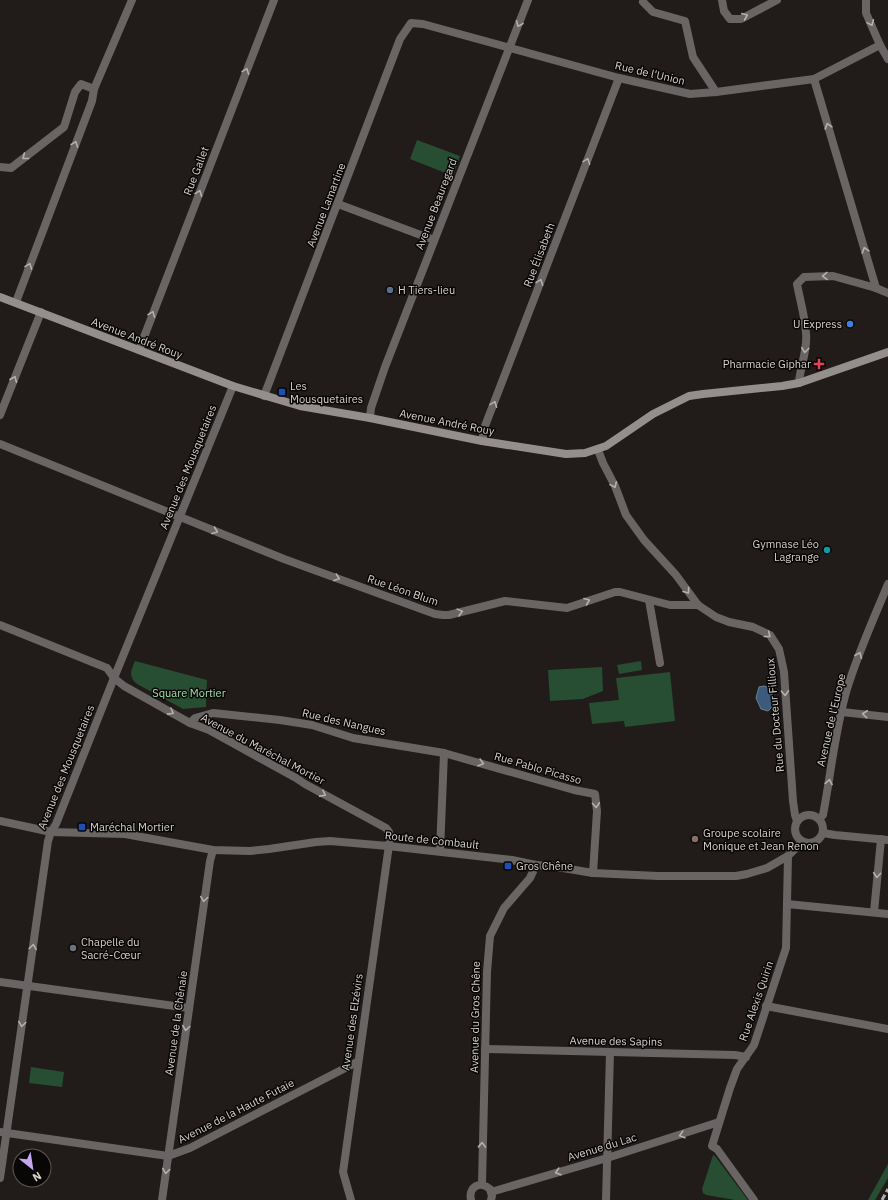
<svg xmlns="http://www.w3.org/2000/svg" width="888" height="1200" font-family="'IBM Plex Sans',sans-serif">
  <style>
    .green { fill: #274d32 }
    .water { fill: #3c5b7c; stroke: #6a7f95 }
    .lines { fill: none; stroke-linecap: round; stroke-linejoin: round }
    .minor { stroke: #686564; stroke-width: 8 }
    .tertiary { stroke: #686564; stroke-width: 8 }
    .secondary { stroke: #948f8d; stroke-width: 8 }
    .rail { stroke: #b3aeac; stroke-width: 3; stroke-dasharray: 6 3; stroke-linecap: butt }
    .oneway { stroke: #b5b1b0 }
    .service-dot { fill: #5c6f8a; stroke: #090706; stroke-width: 1.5 }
    .shop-dot { fill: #3f7fe0; stroke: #090706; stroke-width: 1.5 }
    .health-dot { fill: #e0444e; stroke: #090706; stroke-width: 1.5 }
    .transit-dot { fill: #1a4fb4; stroke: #090706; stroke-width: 1.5 }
    .culture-dot { fill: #0f9aa8; stroke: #090706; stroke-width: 1.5 }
    .education-dot { fill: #8d6e63; stroke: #090706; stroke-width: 1.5 }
    .worship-dot { fill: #6b7280; stroke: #090706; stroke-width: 1.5 }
    .labels { text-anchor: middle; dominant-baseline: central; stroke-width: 3; stroke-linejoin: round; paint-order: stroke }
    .street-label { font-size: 11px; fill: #d6d2d0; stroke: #090706 }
    .poi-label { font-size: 11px; fill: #d6d2d0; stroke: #090706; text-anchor: start }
    .park-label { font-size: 11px; fill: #a0e0ae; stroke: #090706 }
  </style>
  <rect width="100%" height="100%" fill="#211b19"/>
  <!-- green -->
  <g class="green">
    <polygon points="417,140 460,156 453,176 410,159"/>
    <path d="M135 661 207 680 206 707 183 709 137 684C128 677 131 670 135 661Z"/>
    <polygon points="641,661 642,670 619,674 617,665"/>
    <polygon points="602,667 603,691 583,699 550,701 548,670"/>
    <polygon points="670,672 675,721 625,727 624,721 592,724 589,703 619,700 616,678"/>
    <polygon points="31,1067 64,1072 62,1087 29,1083"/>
    <polygon points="713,1155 715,1156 748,1200 735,1200 706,1195 703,1193 702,1189"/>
    <polygon points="888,1164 888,1178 875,1200 868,1200"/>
  </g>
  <!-- water -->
  <path class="water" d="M764 686 770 688C773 696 776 705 768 711L761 709 756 698 759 687Z"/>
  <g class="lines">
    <!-- minor -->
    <g class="minor">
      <polyline points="722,0 724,11 730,19 741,19 777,0"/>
      <polyline points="866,0 866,13 880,45 888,59"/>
      <polyline points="643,2 653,12 685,21 693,57 716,92"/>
      <polyline points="814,79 876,288"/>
      <polyline points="338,204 434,240"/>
      <polyline points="16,302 92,101 94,89"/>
      <path d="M799 383C800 366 808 350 806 333 805 317 800 300 797 284L804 277 833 276 876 288 888 293"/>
      <polyline points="264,396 400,39 411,23 423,24 619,78 690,94 716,92 814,79 880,45"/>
      <polyline points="0,415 41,312"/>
      <polyline points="370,418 371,408 385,367 528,0"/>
      <polyline points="482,441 485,426 619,78"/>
      <polyline points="0,444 284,559 435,614 443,615 449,615 505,601 567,608 615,592 620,592 670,605 698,605"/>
      <polyline points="649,600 660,663"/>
      <polyline points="0,625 107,668 114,678 124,686 190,723 209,730 296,778 305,784 386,828 389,832 390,838 343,1172 351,1200"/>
      <polyline points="842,712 888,717"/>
      <polyline points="190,723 195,718 213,713 280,720 312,725 353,738 444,753 440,851"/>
      <polyline points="444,753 574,790 595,794 597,811 593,873"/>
      <polyline points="787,904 888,914"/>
      <polyline points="874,912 881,839"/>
      <polyline points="0,982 189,1008"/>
      <polyline points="766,1006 888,1029"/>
      <polyline points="485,1049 735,1055 746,1057"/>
      <polyline points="0,1132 168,1156 190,1148 357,1062"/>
      <polyline points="0,1178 48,841 51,832"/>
      <polyline points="482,1184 487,972 490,936 504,908 530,878 536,865"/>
      <polyline points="491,1192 607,1158 719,1122"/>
      <polyline points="162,1200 210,861 213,850"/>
      <path d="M471 1200C468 1187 480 1180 490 1189L492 1196 491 1200"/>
      <polyline points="606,1200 610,1052"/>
      <polyline points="754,1200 717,1149 712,1146 730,1088 737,1069 754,1045 786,948 788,856"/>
    </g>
    <!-- tertiary -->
    <g class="tertiary">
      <polyline points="0,167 11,168 64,127 75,92 81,84 94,89 132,0"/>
      <polyline points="139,350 274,0"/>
      <polyline points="598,450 603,463 615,486 626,515 644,540 676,575 698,605 716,617 729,622 753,627 770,635 779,649 784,672 793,801 795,815 797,821"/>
      <circle cx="809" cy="829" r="14"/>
      <path d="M819 819 823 815C831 773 835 730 847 689 858 653 874 618 888 584"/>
      <polyline points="0,821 51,832 125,834 213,850 250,851 269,849 316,842 330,841 388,846 512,860 536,865 557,867 593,873 658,876 736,876 747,874 767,868 788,856 802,842"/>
      <polyline points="51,832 56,824 114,678 233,386"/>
      <polyline points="823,833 835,835 888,840"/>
    </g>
    <!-- secondary -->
    <polyline class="secondary" points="0,297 233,386 300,406 370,418 482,441 566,454 585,453 606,446 653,414 689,396 703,394 782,386 799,383 888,352"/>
    <!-- rail -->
    <polyline class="rail" points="882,1200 888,1189"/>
  </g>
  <!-- one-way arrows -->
  <defs><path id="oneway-chevron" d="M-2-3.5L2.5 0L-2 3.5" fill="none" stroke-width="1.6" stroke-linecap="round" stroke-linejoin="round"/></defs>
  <g class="oneway">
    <use href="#oneway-chevron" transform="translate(745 16) rotate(-23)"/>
    <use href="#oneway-chevron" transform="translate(871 23) rotate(66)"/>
    <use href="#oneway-chevron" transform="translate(519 24) rotate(112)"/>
    <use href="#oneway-chevron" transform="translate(246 71) rotate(-69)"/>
    <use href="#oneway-chevron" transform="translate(828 126) rotate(-107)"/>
    <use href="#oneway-chevron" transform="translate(75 144) rotate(-69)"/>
    <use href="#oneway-chevron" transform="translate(25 157) rotate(142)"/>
    <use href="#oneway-chevron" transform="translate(587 161) rotate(-69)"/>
    <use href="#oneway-chevron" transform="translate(199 193) rotate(-69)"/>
    <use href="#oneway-chevron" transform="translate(865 250) rotate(-107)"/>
    <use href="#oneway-chevron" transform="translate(29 266) rotate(-69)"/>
    <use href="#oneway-chevron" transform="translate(825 276) rotate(179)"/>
    <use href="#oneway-chevron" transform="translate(540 282) rotate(-69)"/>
    <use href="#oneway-chevron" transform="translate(152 314) rotate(-69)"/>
    <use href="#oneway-chevron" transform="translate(805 350) rotate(97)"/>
    <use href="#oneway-chevron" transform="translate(14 379) rotate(-68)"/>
    <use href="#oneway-chevron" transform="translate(494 404) rotate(-69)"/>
    <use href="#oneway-chevron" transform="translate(614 485) rotate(66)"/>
    <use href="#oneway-chevron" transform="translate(215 531) rotate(22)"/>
    <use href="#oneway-chevron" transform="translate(337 578) rotate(20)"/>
    <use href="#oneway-chevron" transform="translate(687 591) rotate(53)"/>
    <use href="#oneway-chevron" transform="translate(587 601) rotate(-21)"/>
    <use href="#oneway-chevron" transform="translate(460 612) rotate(-15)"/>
    <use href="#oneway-chevron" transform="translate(768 635) rotate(38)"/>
    <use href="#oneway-chevron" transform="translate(859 655) rotate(-68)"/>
    <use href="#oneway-chevron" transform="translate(785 693) rotate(87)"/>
    <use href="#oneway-chevron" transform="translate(171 712) rotate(29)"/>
    <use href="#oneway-chevron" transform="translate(865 714) rotate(-174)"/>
    <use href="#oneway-chevron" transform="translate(481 763) rotate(16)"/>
    <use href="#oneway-chevron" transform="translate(829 782) rotate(-80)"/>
    <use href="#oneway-chevron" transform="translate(323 794) rotate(28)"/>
    <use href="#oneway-chevron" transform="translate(596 805) rotate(86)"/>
    <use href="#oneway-chevron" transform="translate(877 875) rotate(95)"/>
    <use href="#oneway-chevron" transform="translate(204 899) rotate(98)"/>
    <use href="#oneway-chevron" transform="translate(33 947) rotate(-82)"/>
    <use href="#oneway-chevron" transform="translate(22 1024) rotate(98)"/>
    <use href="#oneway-chevron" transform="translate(186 1028) rotate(98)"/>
    <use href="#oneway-chevron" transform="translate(682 1135) rotate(163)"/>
    <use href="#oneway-chevron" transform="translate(482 1145) rotate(-88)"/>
    <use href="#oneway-chevron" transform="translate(166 1171) rotate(98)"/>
    <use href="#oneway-chevron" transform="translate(558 1172) rotate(163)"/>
  </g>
  <!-- markers -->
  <circle class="service-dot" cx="390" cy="290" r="4"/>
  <circle class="shop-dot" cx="850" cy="324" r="4"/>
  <path class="health-dot" d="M817 358h4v4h4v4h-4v4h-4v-4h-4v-4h4z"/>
  <g class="transit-dot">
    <rect x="278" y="388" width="8" height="8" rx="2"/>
    <rect x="78" y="823" width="8" height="8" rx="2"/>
    <rect x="504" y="862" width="8" height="8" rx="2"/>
  </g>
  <circle class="culture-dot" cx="827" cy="550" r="4"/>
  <circle class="education-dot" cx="695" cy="839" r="4"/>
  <circle class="worship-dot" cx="73" cy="948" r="4"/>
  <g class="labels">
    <!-- street labels -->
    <g class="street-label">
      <text transform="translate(650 73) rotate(13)">Rue de l'Union</text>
      <text transform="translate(196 171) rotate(-69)">Rue Gallet</text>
      <text transform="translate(436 204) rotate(-69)">Avenue Beauregard</text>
      <text transform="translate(326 205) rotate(-69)">Avenue Lamartine</text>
      <text transform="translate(539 255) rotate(-69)">Rue Élisabeth</text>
      <text transform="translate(137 338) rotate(21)">Avenue André Rouy</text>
      <text transform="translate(447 422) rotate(11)">Avenue André Rouy</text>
      <text transform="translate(188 467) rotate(-68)">Avenue des Mousquetaires</text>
      <text transform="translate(403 590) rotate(19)">Rue Léon Blum</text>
      <text transform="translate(775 715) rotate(-95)">Rue du Docteur Fillioux</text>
      <text transform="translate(831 720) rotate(-77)">Avenue de l'Europe</text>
      <text transform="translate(344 722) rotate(13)">Rue des Nangues</text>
      <text transform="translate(263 749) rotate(28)">Avenue du Maréchal Mortier</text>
      <text transform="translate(66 767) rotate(-68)">Avenue des Mousquetaires</text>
      <text transform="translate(538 768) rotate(16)">Rue Pablo Picasso</text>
      <text transform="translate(432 840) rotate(6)">Route de Combault</text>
      <text transform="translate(756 1001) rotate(-71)">Rue Alexis Quirin</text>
      <text transform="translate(475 1017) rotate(-89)">Avenue du Gros Chêne</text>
      <text transform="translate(352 1022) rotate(-82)">Avenue des Elzévirs</text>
      <text transform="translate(176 1023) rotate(-82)">Avenue de la Chênaie</text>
      <text transform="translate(616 1041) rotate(1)">Avenue des Sapins</text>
      <text transform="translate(236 1111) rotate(-27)">Avenue de la Haute Futaie</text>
      <text transform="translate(602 1147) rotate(-17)">Avenue du Lac</text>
    </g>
    <!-- poi labels -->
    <g class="poi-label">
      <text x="398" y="290">H Tiers-lieu</text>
      <text x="842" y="324" text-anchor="end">U Express</text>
      <text x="811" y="364" text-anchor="end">Pharmacie Giphar</text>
      <text x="290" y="386">Les<tspan x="290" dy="13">Mousquetaires</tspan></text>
      <text x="819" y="544" text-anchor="end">Gymnase Léo<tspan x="819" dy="13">Lagrange</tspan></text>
      <text x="90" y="827">Maréchal Mortier</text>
      <text x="703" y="833">Groupe scolaire<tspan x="703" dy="13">Monique et Jean Renon</tspan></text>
      <text x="516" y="866">Gros Chêne</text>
      <text x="81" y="942">Chapelle du<tspan x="81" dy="13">Sacré-Cœur</tspan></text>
    </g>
    <!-- park labels -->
    <g class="park-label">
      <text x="189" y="693">Square Mortier</text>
    </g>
  </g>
  <!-- north arrow -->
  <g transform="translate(32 1168) rotate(150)"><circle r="19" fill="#090706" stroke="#5b5857"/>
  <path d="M0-3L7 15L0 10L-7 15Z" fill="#c5a6f1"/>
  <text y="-6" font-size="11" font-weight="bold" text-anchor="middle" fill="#d6d2d0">N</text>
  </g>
</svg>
